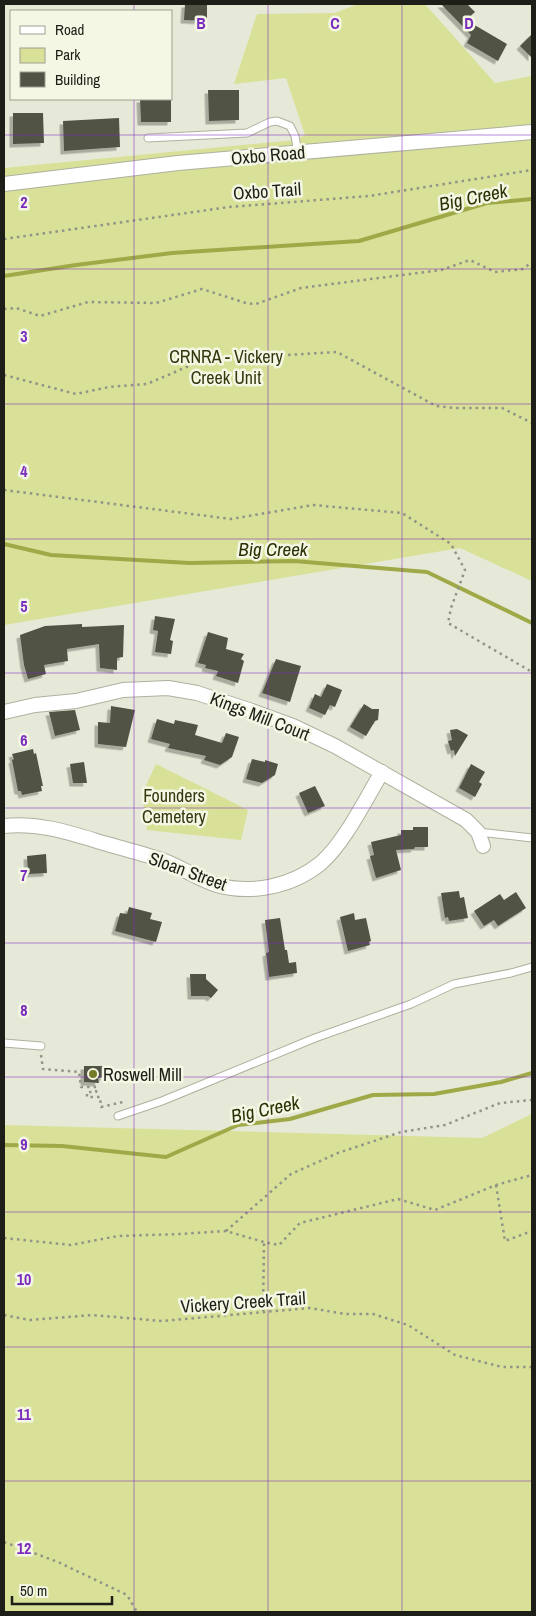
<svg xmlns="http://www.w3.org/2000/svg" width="536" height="1616" font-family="'Archivo Narrow',sans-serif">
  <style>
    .green { fill: #d8e197 }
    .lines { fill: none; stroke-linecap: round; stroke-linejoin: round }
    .stream { stroke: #a0a947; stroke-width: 4 }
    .building { fill: #515344; filter: url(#shadow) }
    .lane-casing { stroke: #aeb19f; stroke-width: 9 }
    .street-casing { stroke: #aeb19f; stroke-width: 16 }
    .path { stroke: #929487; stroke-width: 2.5; stroke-dasharray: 2.5 4; stroke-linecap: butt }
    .lane { stroke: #fff; stroke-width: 7 }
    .street { stroke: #fff; stroke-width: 14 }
    .grid { fill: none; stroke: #7b2cbf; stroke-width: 1; stroke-opacity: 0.55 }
    .poi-dot { fill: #757c27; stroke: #f4f7e4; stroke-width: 2 }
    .labels { text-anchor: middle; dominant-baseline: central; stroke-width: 5; stroke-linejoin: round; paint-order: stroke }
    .street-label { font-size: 18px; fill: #1d1e17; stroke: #f4f7e4 }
    .park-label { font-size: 18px; fill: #35380e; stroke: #f4f7e4 }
    .poi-label { font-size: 18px; fill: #1d1e17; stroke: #f4f7e4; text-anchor: start }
    .water-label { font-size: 19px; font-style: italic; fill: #2c3005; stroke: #f4f7e4 }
    .grid-label { font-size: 16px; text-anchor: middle; font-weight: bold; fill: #7b2cbf; stroke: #f4f7e4; stroke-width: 5; stroke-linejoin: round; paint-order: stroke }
  </style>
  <defs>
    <filter id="shadow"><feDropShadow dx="-3.5" dy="3.5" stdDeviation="0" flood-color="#0004"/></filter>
  </defs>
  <rect width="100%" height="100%" fill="#e6e9d7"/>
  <!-- green -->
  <g class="green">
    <polygon points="358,4 425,4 495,83 532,76 532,581 460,548 4,625 4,168 296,140 305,135 286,78 234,84 257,14 335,13"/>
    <polygon points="156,764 248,810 241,840 147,830 142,794"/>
    <polygon points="532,1114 532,1612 4,1612 4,1125 482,1138"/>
  </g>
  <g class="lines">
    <!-- stream -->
    <g class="stream">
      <polyline points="4,276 76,265 172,253 359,241 487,203 532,199"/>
      <polyline points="4,544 51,555 189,563 294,561 427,572 532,623"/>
      <polyline points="4,1145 62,1146 166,1157 238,1125 290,1119 373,1095 434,1094 501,1082 532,1073"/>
    </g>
  </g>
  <!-- building -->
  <g class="building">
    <polygon points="185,4 207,4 207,21 184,20"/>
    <polygon points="441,4 467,4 475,12 466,20 507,44 498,61 467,43 471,35"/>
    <polygon points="532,34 532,58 520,46"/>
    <polygon points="208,90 239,90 239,120 209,121"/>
    <polygon points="140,99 171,99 171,122 141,122"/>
    <polygon points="13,113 43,113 44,143 13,144"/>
    <polygon points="119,118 120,147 64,151 63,121"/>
    <polygon points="155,616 175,619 170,640 173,641 171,654 155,652 158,631 153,630"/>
    <polygon points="82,624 82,627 124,625 123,657 117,658 117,670 100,668 99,644 67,649 68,661 44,665 46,674 28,679 24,665 20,635 45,626"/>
    <polygon points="208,632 228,638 226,649 244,654 241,659 244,661 238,683 216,676 218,671 205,668 206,665 198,663"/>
    <polygon points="276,659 301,666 290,702 262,693"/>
    <polygon points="327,684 342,690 335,707 330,705 325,715 309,708 315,694 321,697"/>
    <polygon points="364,704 372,709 379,709 378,720 375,721 366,736 350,727"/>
    <polygon points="111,706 135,710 126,747 98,744 98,722 110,723"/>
    <polygon points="75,710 80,730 55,736 49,712"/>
    <polygon points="157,719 174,724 175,720 198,725 195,735 222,743 226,733 239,737 232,757 220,765 204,760 206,756 168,748 170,744 151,739"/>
    <polygon points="457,729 468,735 455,756 454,750 451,751 448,741 452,740 450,730"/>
    <polygon points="33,749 34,754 36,753 43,786 41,786 42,791 22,795 21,791 18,791 12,760 14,759 12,754"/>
    <polygon points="252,759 265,762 265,760 278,764 275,775 262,783 246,779"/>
    <polygon points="84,762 87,783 73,783 70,764"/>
    <polygon points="471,764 485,772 479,782 482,784 475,797 459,788"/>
    <polygon points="315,786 325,806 308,813 299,793"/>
    <polygon points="413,827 428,827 428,847 415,847 414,849 396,850 401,870 376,878 370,856 374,855 371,842 401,835 401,830 413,830"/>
    <polygon points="46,854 47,873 28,874 27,856"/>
    <polygon points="459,891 460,898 464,897 468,918 449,921 448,917 445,918 441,893"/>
    <polygon points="516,892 526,908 498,926 494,920 484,926 474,911 500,894 504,900"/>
    <polygon points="129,907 152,913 150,919 162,922 156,942 115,931 120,913 127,914"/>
    <polygon points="354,913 355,920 366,918 371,941 369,942 370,945 348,951 340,917"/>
    <polygon points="280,918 285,950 287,950 289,963 296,962 297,973 269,977 266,953 269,952 265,920"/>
    <polygon points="190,974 206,974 206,979 218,990 211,998 208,996 191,996"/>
    <polygon points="84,1066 104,1066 104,1077 98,1078 99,1083 84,1082"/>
  </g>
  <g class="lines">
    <!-- lane casing -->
    <g class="lane-casing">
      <g id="lane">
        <polyline points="148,138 247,133 270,122 277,121 290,126 295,136 298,153"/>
        <polyline points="478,832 532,838"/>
        <polyline points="4,1043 41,1046"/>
        <polyline points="118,1116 162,1101 315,1038 411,1004 454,984 511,973 532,967"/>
      </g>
    </g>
    <!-- street casing -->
    <g class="street-casing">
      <g id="street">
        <polyline points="4,184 178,163 532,132"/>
        <polyline points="4,712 35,705 76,701 123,690 168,688 197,693 252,711 293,726 335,746 466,820 478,832 483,846"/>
        <path d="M4 826C40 822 73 834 107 844 125 849 144 854 162 860 181 867 198 879 217 885 252 895 293 886 321 863 345 842 365 800 382 772"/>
      </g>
    </g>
    <!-- path -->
    <g class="path">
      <polyline points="4,239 229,207 369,196 532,170"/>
      <polyline points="4,309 16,308 40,316 88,302 156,303 202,289 246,303 256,304 301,288 441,270 470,260 495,272 523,269 532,262"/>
      <polyline points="4,375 76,394 109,387 147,384 203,360 337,352 436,406 455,408 502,408 532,423"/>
      <polyline points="4,490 231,519 313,505 402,513 451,544 465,570 451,608 448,623 532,672"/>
      <polyline points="41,1055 43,1069 79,1072 81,1087 97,1087 96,1092 87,1092 87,1097 100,1097 101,1107 123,1102 124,1105"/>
      <polyline points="496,1185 505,1241 532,1231"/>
      <polyline points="226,1231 291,1174 338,1153 401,1132 445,1125 500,1103 532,1100"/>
      <polyline points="4,1238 71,1245 118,1236 180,1234 226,1231 264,1242 279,1245 300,1223 398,1199 435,1210 496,1185 532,1175"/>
      <polyline points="263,1311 264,1242"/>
      <polyline points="4,1315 30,1320 92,1315 162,1321 310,1308 345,1314 373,1314 408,1325 455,1355 502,1367 532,1367"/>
      <polyline points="4,1542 58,1562 127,1595 137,1612"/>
    </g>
    <!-- lane -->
    <use href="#lane" class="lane"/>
    <!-- street -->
    <use href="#street" class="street"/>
  </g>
  <!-- grid -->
  <path class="grid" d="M134 4V11M268 4V1612M402 4V1612M134 99V1612M4 135H532M4 269H532M4 404H532M4 539H532M4 673H532M4 808H532M4 943H532M4 1077H532M4 1212H532M4 1347H532M4 1481H532"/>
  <!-- markers -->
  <circle class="poi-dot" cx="93" cy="1074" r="5"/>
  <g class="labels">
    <!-- street labels -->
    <g class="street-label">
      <text transform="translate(268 155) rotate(-5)">Oxbo Road</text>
      <text transform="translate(267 191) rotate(-4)">Oxbo Trail</text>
      <text transform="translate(260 716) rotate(21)">Kings Mill Court</text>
      <text transform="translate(188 871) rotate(20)">Sloan Street</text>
      <text transform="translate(243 1302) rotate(-4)">Vickery Creek Trail</text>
    </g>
    <!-- park labels -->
    <g class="park-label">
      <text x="226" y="356">CRNRA - Vickery<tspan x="226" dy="21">Creek Unit</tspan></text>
      <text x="174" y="795">Founders<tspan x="174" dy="21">Cemetery</tspan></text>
    </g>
    <!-- poi labels -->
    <g class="poi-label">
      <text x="103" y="1074">Roswell Mill</text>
    </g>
    <!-- water labels -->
    <g class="water-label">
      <text transform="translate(473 197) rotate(-12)">Big Creek</text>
      <text x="273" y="549">Big Creek</text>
      <text transform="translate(265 1109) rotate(-12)">Big Creek</text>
    </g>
  </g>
  <g class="grid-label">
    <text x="201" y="29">B</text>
    <text x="335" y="29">C</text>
    <text x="469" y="29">D</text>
    <text x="24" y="208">2</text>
    <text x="24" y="342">3</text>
    <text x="24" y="477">4</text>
    <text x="24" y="612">5</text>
    <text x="24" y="746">6</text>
    <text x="24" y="881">7</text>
    <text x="24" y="1016">8</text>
    <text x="24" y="1150">9</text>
    <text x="24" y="1285">10</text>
    <text x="24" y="1420">11</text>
    <text x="24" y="1554">12</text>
  </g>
  <!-- border -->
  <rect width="536" height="1616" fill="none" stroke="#1d1e17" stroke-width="10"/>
  <!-- legend -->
  <rect x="10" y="10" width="162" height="90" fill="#f4f7e4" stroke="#9ea092"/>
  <rect x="20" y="26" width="25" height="8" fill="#ffffff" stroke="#9ea092"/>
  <text x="55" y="35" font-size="15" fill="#1d1e17">Road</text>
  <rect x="20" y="48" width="25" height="15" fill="#d8e197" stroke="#9ea092"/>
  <text x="55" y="60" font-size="15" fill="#1d1e17">Park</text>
  <rect x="20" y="72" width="25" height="15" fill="#515344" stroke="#9ea092"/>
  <text x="55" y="85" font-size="15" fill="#1d1e17">Building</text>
  <!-- scale -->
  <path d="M12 1596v8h100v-8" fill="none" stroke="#1d1e17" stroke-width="2.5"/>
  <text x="20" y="1596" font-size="15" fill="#1d1e17" stroke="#f4f7e4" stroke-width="4" paint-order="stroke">50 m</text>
</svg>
